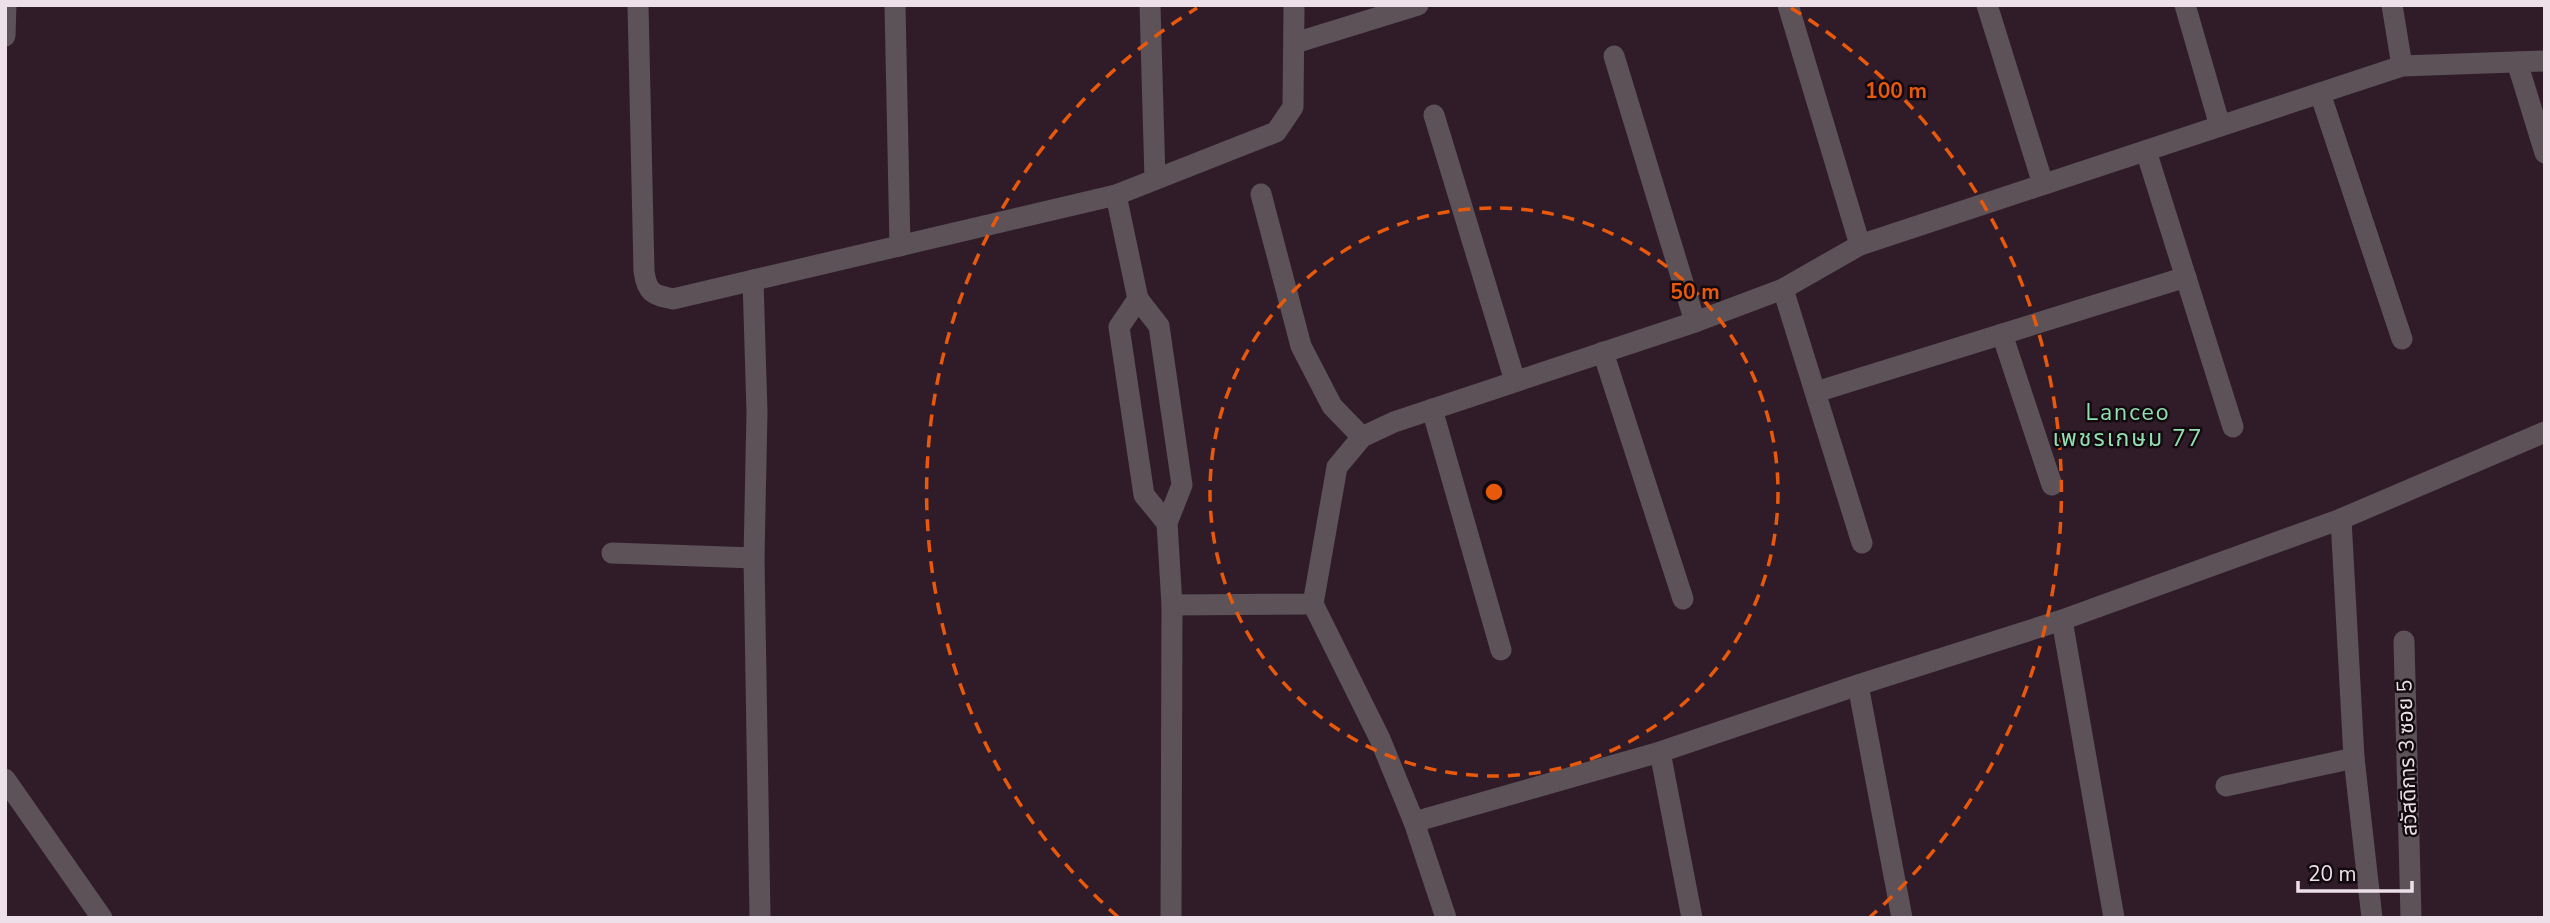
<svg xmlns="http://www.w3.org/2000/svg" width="2550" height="923" font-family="'Nunito Sans','Noto Sans Thai',sans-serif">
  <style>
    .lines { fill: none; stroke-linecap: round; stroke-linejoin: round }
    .street { stroke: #5c5258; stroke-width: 21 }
    .ring { fill: none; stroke: #e8590c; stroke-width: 3.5; stroke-dasharray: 12 9 }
    .labels { text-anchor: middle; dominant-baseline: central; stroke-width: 5; stroke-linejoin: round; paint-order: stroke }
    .street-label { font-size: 21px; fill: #eee0e8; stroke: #120a0f }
    .neighbourhood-label { font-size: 23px; letter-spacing: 2px; fill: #92dfb1; stroke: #120a0f }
    .centre { fill: #e8590c; stroke: #120a0f; stroke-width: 3.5 }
    .ring-label { font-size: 21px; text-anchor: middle; font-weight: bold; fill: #e8590c; stroke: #120a0f; stroke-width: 5; stroke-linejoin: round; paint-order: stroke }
  </style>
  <rect width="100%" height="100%" fill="#301c29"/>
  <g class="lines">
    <!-- street -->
    <g class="street">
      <path d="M638 5 644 271C647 293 653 295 673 299L1116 195 1138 299 1159 326 1182 485 1167 523 1172 605 1171 918"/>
      <polyline points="895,5 900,246"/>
      <polyline points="1150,5 1155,179"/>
      <polyline points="1788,5 1860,245"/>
      <polyline points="1987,5 2043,184"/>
      <polyline points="2185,5 2220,126"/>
      <polyline points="2392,5 2402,66"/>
      <polyline points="5,36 6,5"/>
      <polyline points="1295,43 1418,5"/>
      <polyline points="1614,56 1695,322"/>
      <polyline points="2517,62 2545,153"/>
      <polyline points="2320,93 2402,339"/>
      <polyline points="1434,115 1515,381"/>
      <polyline points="2146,151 2233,427"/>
      <polyline points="1261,194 1301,346 1332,406 1362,437"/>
      <polyline points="1116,195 1276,132 1293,107 1294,5"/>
      <polyline points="753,280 757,412 754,558 760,918"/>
      <polyline points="1783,289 1862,543"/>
      <polyline points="1138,299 1119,327 1144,495 1167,523"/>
      <polyline points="2002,334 2052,485"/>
      <polyline points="1603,352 1683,599"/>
      <polyline points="1816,392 2186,277"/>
      <polyline points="1432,409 1501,650"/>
      <polyline points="2341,519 2354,758 2372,918"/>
      <polyline points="612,553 754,558"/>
      <polyline points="1313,604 1380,739 1414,822 1660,752 1858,685 2062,620 2341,519 2545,432"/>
      <polyline points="1172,605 1313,604 1337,467 1362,437 1394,422 1695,322 1783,289 1860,245 2402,66 2545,61"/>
      <polyline points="2062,620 2114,918"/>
      <polyline points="2404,641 2411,918"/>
      <polyline points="1858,685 1902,918"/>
      <polyline points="1660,752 1692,918"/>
      <polyline points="5,779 102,918"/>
      <polyline points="2226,786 2354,758"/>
      <polyline points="1414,822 1446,918"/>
    </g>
  </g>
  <!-- distance rings -->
  <g class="ring">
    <circle cx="1494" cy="492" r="284"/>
    <path d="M1118 917A568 568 0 0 1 1197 8M1791 8A568 568 0 0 1 1870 917"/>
  </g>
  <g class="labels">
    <!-- street labels -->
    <g class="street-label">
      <text transform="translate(2407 758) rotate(-92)">สวัสดิการ 3 ซอย 5</text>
    </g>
    <!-- neighbourhood labels -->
    <g class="neighbourhood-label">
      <text x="2128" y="412">Lanceo<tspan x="2128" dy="26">เพชรเกษม 77</tspan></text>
    </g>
  </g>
  <circle cx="1494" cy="492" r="10" class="centre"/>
  <g class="ring-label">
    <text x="1896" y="98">100 m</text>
    <text x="1695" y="299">50 m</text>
  </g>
  <!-- border -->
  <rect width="2550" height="923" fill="none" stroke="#eee0e8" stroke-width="14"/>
  <!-- scale -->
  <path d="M2298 881v10h114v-10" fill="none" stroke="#eee0e8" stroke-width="3.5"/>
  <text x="2308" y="881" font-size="21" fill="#eee0e8" stroke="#120a0f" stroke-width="5" paint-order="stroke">20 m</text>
</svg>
